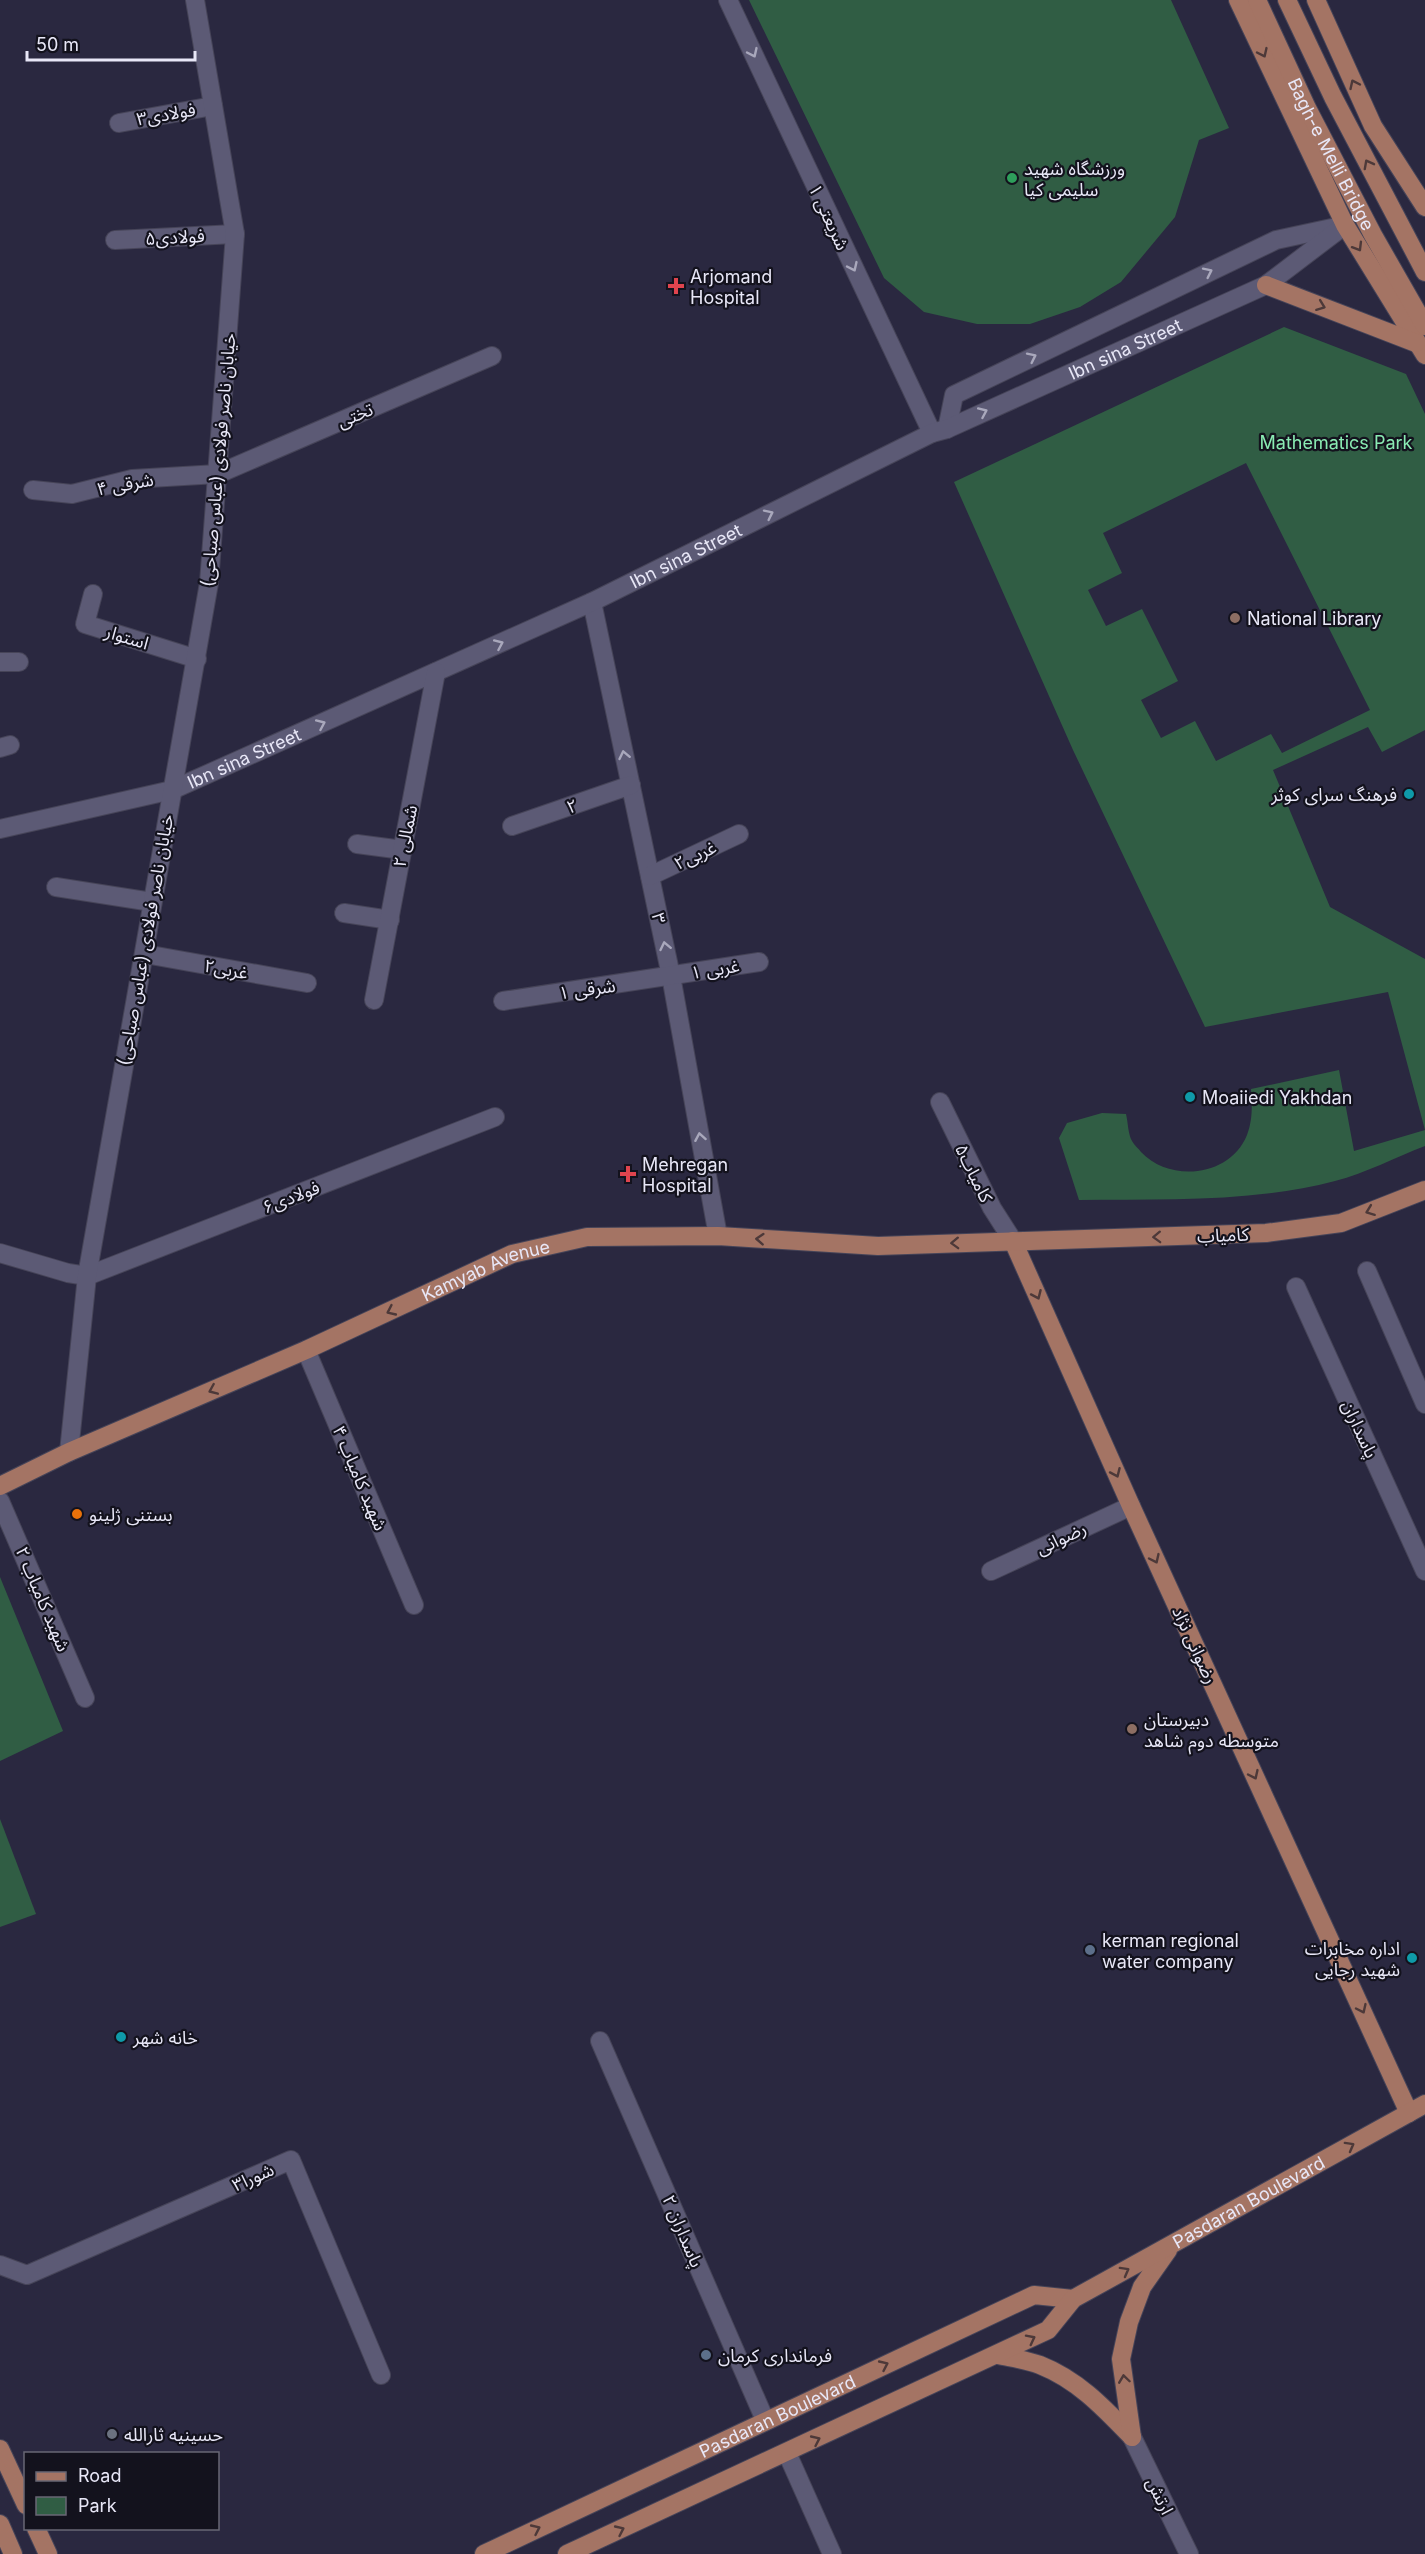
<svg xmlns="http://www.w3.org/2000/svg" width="1425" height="2554" font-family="Inter,'Noto Sans Arabic',sans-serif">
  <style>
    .green { fill: #305d44; fill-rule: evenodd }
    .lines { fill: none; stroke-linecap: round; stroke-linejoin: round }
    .minor-casing { stroke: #464458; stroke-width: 20 }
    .major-casing { stroke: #464458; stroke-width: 20 }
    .minor { stroke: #5c5a75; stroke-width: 18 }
    .major { stroke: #a47464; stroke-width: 18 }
    .oneway { stroke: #a9a8bc }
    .oneway2 { stroke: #4d3939 }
    .leisure-dot { fill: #2e9e5b; stroke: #13121d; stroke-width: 2 }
    .health-dot { fill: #e0444e; stroke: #13121d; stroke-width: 2 }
    .education-dot { fill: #8d6e63; stroke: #13121d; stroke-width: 2 }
    .culture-dot { fill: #0f9aa8; stroke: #13121d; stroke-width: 2 }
    .food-dot { fill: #e8710a; stroke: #13121d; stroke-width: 2 }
    .service-dot { fill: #5c6f8a; stroke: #13121d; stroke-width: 2 }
    .worship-dot { fill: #6b7280; stroke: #13121d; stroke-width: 2 }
    .labels { text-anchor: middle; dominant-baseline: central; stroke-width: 4.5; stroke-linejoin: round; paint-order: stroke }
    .street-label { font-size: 18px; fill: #e8e7f7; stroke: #13121d }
    .poi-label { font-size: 18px; fill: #e8e7f7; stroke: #13121d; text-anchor: start }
    .park-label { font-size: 18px; fill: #8aebb3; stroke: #13121d }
  </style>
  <rect width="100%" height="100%" fill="#2a2840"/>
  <!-- green -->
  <g class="green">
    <polygon points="749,0 1171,0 1229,128 1199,140 1175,217 1121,282 1080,307 1030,324 977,324 924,312 884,278"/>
    <path d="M1284 327 1406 374 1425 414V730L1382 752 1368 727 1273 770 1330 907 1425 959V1130L1388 992 1205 1027 1073 750 954 482ZM1246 463 1370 710 1282 753 1271 734 1216 761 1195 721 1161 738 1141 700 1178 681 1142 609 1106 626 1088 590 1122 573 1103 533Z"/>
    <path d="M1339 1070 1354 1151 1425 1130V1146C1396 1157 1366 1173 1335 1181 1252 1203 1164 1199 1079 1200L1059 1138 1067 1123 1102 1113 1126 1114C1128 1122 1128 1134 1132 1141 1134 1145 1139 1149 1141 1152 1170 1183 1230 1177 1247 1135 1253 1119 1252 1105 1251 1089Z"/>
    <polygon points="0,1577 63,1731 0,1761"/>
    <polygon points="0,1819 36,1914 0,1927"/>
  </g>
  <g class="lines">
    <!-- minor casing -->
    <g class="minor-casing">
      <g id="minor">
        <polyline points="728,0 932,433"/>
        <polyline points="119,123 213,106"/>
        <polyline points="115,240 235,234"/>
        <polyline points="947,429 954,395 1276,240 1341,226"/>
        <polyline points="33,490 72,494 132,479 218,474 492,356"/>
        <polyline points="93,594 85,624 197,659"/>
        <polyline points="592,602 671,976 718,1236"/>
        <polyline points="0,662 19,662"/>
        <polyline points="0,748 10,745"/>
        <polyline points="512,826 631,785"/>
        <path id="s1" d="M0 829 172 790 592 602 932 433 947 429 1266 285 1345 225"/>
        <polyline points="357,844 403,850"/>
        <polyline points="650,876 739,834"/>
        <polyline points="56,887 152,902"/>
        <polyline points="344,913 390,920"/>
        <polyline points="145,954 307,983"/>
        <polyline points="374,1000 436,672"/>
        <polyline points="503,1001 759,962"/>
        <polyline points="940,1102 992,1208 1013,1241"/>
        <polyline points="0,1253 68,1273 87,1276 495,1117"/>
        <polyline points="1367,1271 1425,1404"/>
        <polyline points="1296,1287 1425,1571"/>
        <polyline points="306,1350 414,1605"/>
        <polyline points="69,1452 87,1276 209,583 235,234 195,0"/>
        <polyline points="0,1501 85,1698"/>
        <polyline points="991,1571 1131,1506"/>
        <polyline points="600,2041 765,2420"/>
        <polyline points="0,2265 27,2275 291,2160 381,2375"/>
        <polyline points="1132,2437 1189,2554"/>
        <polyline points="787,2453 832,2554"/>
      </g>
    </g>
    <!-- major casing -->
    <g class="major-casing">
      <g id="major">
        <polyline points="1238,0 1345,225 1425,355"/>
        <path id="s2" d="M1257 0 1307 108 1373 235 1425 326"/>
        <polyline points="1287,0 1333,97 1425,272"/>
        <polyline points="1316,0 1373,126 1425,207"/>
        <polyline points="1266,285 1416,343"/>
        <polyline points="1013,1241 1131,1506 1409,2113"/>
        <path id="s3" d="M0 1486 69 1452 306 1350 512 1254 587 1237 718 1236 878 1246 1266 1233 1341 1223 1425 1190"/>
        <path d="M998 2355C1012 2358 1027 2360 1040 2365 1078 2380 1104 2408 1132 2437"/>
        <polyline points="1132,2437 1121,2359 1129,2322 1142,2287 1168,2250"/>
        <polyline points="0,2449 26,2505"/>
        <polyline points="0,2524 13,2554"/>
        <polyline points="36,2528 48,2554"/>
        <path id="s4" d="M484 2554 1034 2295 1073 2299"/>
        <path id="s5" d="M567 2554 1048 2330 1073 2299 1425 2104"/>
      </g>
    </g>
    <!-- minor -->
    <use href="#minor" class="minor"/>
    <!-- major -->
    <use href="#major" class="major"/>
  </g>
  <!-- one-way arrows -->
  <defs><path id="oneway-chevron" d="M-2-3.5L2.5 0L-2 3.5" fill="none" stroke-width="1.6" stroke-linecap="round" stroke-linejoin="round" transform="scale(1.5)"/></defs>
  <g class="oneway">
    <use href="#oneway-chevron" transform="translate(753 53) rotate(65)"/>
    <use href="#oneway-chevron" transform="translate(853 267) rotate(65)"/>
    <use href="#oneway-chevron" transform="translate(1208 272) rotate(-26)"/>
    <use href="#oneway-chevron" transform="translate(1032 357) rotate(-26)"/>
    <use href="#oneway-chevron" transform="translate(983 412) rotate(-24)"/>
    <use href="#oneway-chevron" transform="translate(769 514) rotate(-26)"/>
    <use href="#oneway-chevron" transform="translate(499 644) rotate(-24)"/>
    <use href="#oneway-chevron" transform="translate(321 724) rotate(-24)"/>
    <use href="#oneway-chevron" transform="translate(624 755) rotate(-102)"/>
    <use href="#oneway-chevron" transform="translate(665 946) rotate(-102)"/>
    <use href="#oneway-chevron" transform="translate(700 1137) rotate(-100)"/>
  </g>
  <g class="oneway2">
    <use href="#oneway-chevron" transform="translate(1263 53) rotate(65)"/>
    <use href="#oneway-chevron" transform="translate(1354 84) rotate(-115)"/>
    <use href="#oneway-chevron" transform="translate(1368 164) rotate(-118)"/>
    <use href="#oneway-chevron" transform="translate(1358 247) rotate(59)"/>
    <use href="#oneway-chevron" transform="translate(1321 306) rotate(21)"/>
    <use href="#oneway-chevron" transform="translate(1370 1211) rotate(159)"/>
    <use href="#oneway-chevron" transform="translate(1157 1237) rotate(178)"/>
    <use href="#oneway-chevron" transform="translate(760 1239) rotate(-176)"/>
    <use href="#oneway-chevron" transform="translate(955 1243) rotate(178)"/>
    <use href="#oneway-chevron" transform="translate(1037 1295) rotate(66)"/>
    <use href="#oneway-chevron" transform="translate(391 1311) rotate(155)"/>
    <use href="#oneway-chevron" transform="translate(213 1390) rotate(157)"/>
    <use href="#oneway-chevron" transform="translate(1116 1473) rotate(66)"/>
    <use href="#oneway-chevron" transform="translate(1155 1559) rotate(65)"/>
    <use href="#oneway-chevron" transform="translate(1254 1775) rotate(65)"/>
    <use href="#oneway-chevron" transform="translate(1362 2009) rotate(65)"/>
    <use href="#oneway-chevron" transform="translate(1350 2146) rotate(-29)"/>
    <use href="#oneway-chevron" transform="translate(1125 2271) rotate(-29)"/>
    <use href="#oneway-chevron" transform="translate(1031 2339) rotate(-27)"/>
    <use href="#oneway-chevron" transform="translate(884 2365) rotate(-25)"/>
    <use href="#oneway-chevron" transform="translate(1124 2379) rotate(-98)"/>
    <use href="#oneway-chevron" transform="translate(816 2440) rotate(-25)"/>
    <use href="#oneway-chevron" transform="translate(536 2529) rotate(-25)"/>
    <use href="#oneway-chevron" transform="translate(620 2530) rotate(-25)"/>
  </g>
  <!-- markers -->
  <circle class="leisure-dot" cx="1012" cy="178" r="6"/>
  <g class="health-dot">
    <path d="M673 277h6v6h6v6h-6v6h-6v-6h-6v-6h6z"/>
    <path d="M625 1165h6v6h6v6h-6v6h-6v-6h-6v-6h6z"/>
  </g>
  <g class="education-dot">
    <circle cx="1235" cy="618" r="6"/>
    <circle cx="1132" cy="1729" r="6"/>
  </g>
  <g class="culture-dot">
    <circle cx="1409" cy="794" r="6"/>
    <circle cx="1190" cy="1097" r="6"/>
    <circle cx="1412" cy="1958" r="6"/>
    <circle cx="121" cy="2037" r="6"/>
  </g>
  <circle class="food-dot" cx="77" cy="1514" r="6"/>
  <g class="service-dot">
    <circle cx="1090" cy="1950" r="6"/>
    <circle cx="706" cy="2355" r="6"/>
  </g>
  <circle class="worship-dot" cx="112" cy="2434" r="6"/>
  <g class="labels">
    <!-- street labels -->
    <g class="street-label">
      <text transform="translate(166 114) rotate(-10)">فولادی۳</text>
      <text stroke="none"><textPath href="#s2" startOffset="171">Bagh-e Melli Bridge</textPath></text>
      <text transform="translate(829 217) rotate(65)">شریعتی ۱</text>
      <text transform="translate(175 237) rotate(-3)">فولادی۵</text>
      <text stroke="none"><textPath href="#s1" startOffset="1227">Ibn sina Street</textPath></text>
      <text transform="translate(355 415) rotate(-23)">تختی</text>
      <text transform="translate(218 460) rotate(-85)">خیابان ناصر فولادی (عباس صباحی)</text>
      <text transform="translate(125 484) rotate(-10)">۴ شرقی</text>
      <text stroke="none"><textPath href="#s1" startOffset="741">Ibn sina Street</textPath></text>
      <text transform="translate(127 637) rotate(17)">استوار</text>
      <text stroke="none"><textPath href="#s1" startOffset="255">Ibn sina Street</textPath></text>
      <text transform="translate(572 806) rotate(-19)">۲</text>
      <text transform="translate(405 836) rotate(-79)">۲ شمالی</text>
      <text transform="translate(695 855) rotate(-25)">غربی۲</text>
      <text transform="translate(659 918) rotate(78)">۳</text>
      <text transform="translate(145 940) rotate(-80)">خیابان ناصر فولادی (عباس صباحی)</text>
      <text transform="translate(226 969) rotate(10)">غربی۲</text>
      <text transform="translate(715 969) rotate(-9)">۱ غربی</text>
      <text transform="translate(587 989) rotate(-8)">۱ شرقی</text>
      <text transform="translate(974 1173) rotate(64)">کامیاب۵</text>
      <text transform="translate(291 1197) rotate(-21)">فولادی۶</text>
      <text transform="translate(1223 1235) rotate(-2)">کامیاب</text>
      <text stroke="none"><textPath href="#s3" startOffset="532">Kamyab Avenue</textPath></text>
      <text transform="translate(1360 1429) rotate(65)">پاسداران</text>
      <text transform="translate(360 1478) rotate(67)">شهید کامیاب ۴</text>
      <text transform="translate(1061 1538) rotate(-25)">رضوانی</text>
      <text transform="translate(43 1599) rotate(67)">شهید کامیاب ۲</text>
      <text transform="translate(1195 1645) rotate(65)">رضوانی نژاد</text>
      <text transform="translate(253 2177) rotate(-24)">شورا۳</text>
      <text stroke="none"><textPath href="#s5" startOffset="771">Pasdaran Boulevard</textPath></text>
      <text transform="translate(683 2231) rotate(67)">پاسداران ۲</text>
      <text stroke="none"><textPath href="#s4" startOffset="324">Pasdaran Boulevard</textPath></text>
      <text transform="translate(1160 2496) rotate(64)">ارتش</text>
    </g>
    <!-- poi labels -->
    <g class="poi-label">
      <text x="1024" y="168">ورزشگاه شهید<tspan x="1024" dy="21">سلیمی کیا</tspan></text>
      <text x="690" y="276">Arjomand<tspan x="690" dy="21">Hospital</tspan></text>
      <text x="1247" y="618">National Library</text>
      <text x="1397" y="794" text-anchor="end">فرهنگ سرای کوثر</text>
      <text x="1202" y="1097">Moaiiedi Yakhdan</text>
      <text x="642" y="1164">Mehregan<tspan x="642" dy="21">Hospital</tspan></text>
      <text x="89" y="1514">بستنی ژلینو</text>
      <text x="1144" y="1719">دبیرستان<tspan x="1144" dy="21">متوسطه دوم شاهد</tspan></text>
      <text x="1102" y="1940">kerman regional<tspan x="1102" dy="21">water company</tspan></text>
      <text x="1400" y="1948" text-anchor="end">اداره مخابرات<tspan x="1400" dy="21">شهید رجایی</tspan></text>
      <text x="133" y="2037">خانه شهر</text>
      <text x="718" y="2355">فرمانداری کرمان</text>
      <text x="124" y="2434">حسینیه ثارالله</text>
    </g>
    <!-- park labels -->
    <g class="park-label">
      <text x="1336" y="442">Mathematics Park</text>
    </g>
  </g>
  <!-- legend -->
  <rect x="24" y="2452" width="195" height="78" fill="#13121d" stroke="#686774" stroke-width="1.5"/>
  <rect x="36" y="2472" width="30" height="9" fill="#a47464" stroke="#686774" stroke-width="1.5"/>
  <text x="78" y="2482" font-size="18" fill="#e8e7f7">Road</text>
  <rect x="36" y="2497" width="30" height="18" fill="#305d44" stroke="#686774" stroke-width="1.5"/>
  <text x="78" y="2512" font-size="18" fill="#e8e7f7">Park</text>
  <!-- scale -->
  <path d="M27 51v9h168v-9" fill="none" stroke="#e8e7f7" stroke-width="3"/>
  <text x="36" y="51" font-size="18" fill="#e8e7f7" stroke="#13121d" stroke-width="4.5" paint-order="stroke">50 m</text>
</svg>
